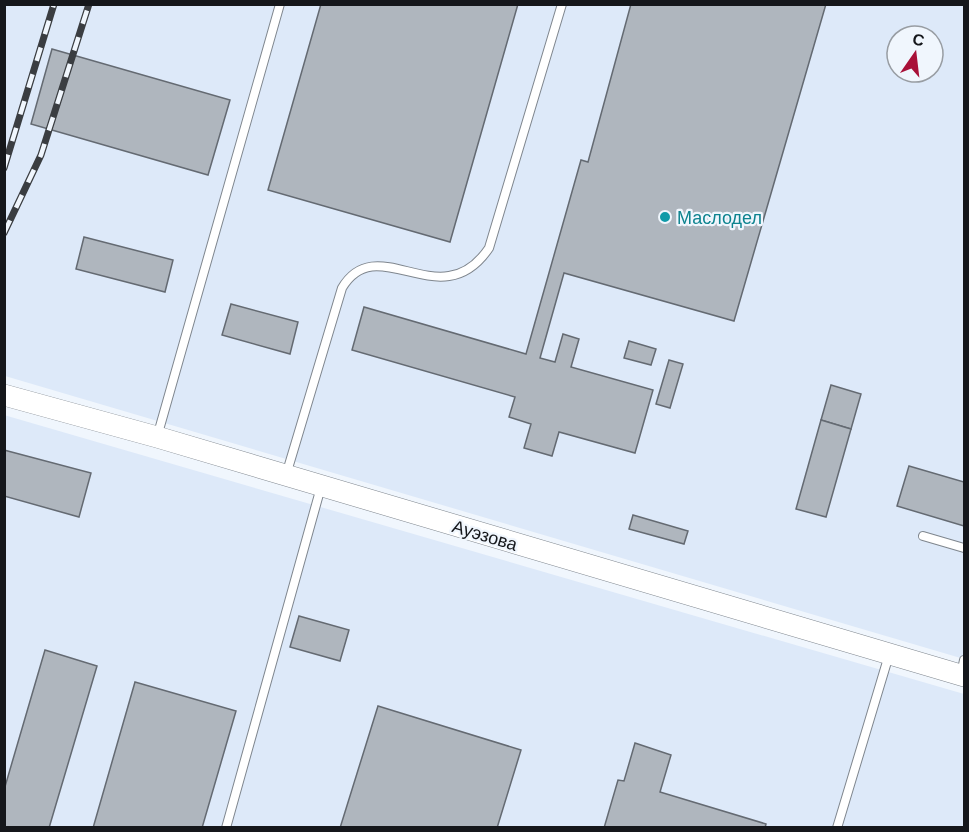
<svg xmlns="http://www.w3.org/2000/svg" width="969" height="832" font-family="'Work Sans',sans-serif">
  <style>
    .built { fill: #dde9f9; fill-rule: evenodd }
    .building { fill: #afb6be; stroke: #646a72; stroke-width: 1.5 }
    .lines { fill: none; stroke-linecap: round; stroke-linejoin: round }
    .service-casing { stroke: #7f868e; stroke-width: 10 }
    .tertiary-casing { stroke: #7f868e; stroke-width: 22 }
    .service { stroke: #fff; stroke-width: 8 }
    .tertiary { stroke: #fff; stroke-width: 21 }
    .rail-casing { stroke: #3a3d41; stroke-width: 7 }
    .rail { stroke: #f0f6fd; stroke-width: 4.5; stroke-dasharray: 14; stroke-linecap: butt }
    .culture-dot { fill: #0f9aa8; stroke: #f0f6fd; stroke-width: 2 }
    .labels { text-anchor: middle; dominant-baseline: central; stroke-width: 4.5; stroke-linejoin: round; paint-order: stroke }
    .culture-label { font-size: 18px; fill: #0d838f; stroke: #f0f6fd; text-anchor: start }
    .street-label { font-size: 18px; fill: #15171b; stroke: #f0f6fd }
  </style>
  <rect width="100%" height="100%" fill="#f0f6fd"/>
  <!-- built -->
  <g class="built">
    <path d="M4 5H964V659L5 376ZM897 36H933V72H897Z"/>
    <polygon points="4,415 964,694 964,827 5,827"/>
  </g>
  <!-- building -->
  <g class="building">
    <polygon points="321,4 518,4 450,242 268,190"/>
    <polygon points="631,4 826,4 734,321 564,273 540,358 555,362 563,334 579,339 571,367 653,390 635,453 559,432 552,456 524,448 531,424 509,417 515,397 352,350 364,307 526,354 581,160 588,162"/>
    <polygon points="52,49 230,100 208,175 31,124"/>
    <polygon points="84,237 173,260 165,292 76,269"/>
    <polygon points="231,304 298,322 290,354 222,335"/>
    <polygon points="629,341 656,349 651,365 624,358"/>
    <polygon points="669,360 683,364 670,408 656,404"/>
    <polygon points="831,385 861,394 851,429 821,420"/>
    <polygon points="821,420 851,429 826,517 796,509"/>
    <polygon points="4,450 91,473 79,517 4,496"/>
    <polygon points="909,466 964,482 964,526 897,506"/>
    <polygon points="633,515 688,531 684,544 629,529"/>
    <polygon points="299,616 349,630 340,661 290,647"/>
    <polygon points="45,650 97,666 49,828 4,828 4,790"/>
    <polygon points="135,682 236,711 202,828 93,828"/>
    <polygon points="378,706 521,750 497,828 340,828"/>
    <polygon points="635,743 671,755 660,792 766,824 765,828 604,828 618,780 624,781"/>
  </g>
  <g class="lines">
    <!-- service casing -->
    <g class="service-casing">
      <g id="service">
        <polyline points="157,437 280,4"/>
        <path d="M286 475 342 288C378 228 441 319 489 248L562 4"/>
        <polyline points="923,536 964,548"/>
        <polyline points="961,674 964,660"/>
        <polyline points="226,828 321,487"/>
        <polyline points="837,828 889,655"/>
      </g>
    </g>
    <!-- tertiary casing -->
    <g class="tertiary-casing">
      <polyline id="tertiary" points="4,395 157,437 964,676"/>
    </g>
    <!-- service -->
    <use href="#service" class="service"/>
    <!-- tertiary -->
    <use href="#tertiary" class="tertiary"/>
    <!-- rail casing -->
    <g class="rail-casing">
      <g id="rail">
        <polyline points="4,168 54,4"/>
        <polyline points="4,233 41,155 89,4"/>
      </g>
    </g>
    <!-- rail -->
    <use href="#rail" class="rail"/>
  </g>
  <!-- markers -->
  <circle class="culture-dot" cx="665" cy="217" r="6"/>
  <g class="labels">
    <!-- culture labels -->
    <g class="culture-label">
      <text x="677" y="217">Маслодел</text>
    </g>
    <!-- street labels -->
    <g class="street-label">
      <text transform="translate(485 535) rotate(17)">Ауэзова</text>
    </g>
  </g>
  <!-- border -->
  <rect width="969" height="832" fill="none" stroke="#15171b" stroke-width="12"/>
  <!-- north arrow -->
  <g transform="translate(915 54) rotate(14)"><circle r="28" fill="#f0f6fd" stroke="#989da3" stroke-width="1.5"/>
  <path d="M0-4.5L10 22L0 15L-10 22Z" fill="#a81038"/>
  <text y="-9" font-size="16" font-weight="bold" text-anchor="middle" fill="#15171b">С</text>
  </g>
</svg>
